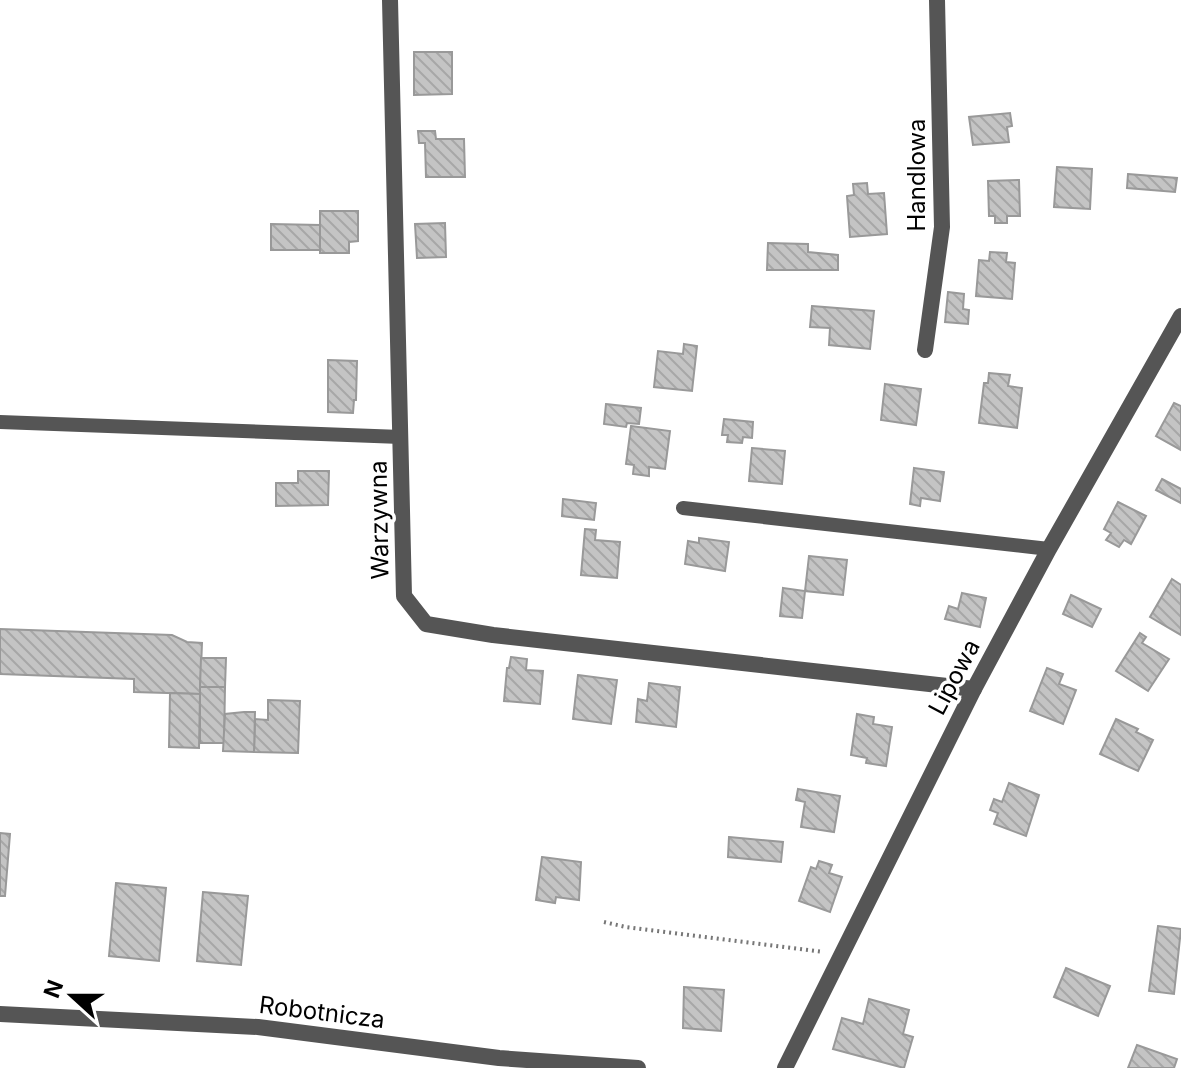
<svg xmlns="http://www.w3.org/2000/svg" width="1181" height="1068" font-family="Inter,sans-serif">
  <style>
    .building { fill: url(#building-back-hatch); stroke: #999; stroke-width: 2 }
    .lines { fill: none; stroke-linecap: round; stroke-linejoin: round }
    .path { stroke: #777; stroke-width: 4; stroke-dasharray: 2 4; stroke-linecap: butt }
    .service { stroke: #555; stroke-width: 14 }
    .minor { stroke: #555; stroke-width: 16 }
    .labels { text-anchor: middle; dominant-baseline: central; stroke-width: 7; stroke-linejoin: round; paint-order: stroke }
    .street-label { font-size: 24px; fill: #000; stroke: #fff }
  </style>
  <defs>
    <pattern id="building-back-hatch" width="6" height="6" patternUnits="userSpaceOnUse" patternTransform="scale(2)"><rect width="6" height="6" fill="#c4c4c4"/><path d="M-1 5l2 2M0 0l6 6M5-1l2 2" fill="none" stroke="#a7a7a7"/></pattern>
  </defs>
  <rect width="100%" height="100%" fill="#fff"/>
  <!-- building -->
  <g class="building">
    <polygon points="414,52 452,52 452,94 414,95"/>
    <polygon points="1010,113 1012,126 1007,127 1009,142 973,145 969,117"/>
    <polygon points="418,131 435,131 436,139 464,139 465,177 426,177 425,143 419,143"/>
    <polygon points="1057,167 1092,169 1090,209 1054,207"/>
    <polygon points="1128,174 1177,178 1175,192 1127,188"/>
    <polygon points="1019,180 1020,216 1007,216 1007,223 995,223 995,216 989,216 988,181"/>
    <polygon points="867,183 868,194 884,193 887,234 850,237 847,196 854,195 853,184"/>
    <polygon points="320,211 358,211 358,241 349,242 349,253 320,253"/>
    <polygon points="445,223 446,257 417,258 415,224"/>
    <polygon points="271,224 320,225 320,250 271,250"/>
    <polygon points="768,243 808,244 808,252 838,255 838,270 767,270"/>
    <polygon points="990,252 1007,253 1006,262 1015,263 1012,299 976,296 979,260 989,261"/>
    <polygon points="948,292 964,294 963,309 969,310 968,324 945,322"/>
    <polygon points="812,306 874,311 870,349 829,345 830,328 810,327"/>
    <polygon points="684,344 697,346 692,391 654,387 658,351 683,354"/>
    <polygon points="328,360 357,361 356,400 354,400 353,413 328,412"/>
    <polygon points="989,373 1010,375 1008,386 1022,388 1017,428 979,423 984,383 988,383"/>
    <polygon points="885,384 921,389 916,425 881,420"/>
    <polygon points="1174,403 1181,406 1181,450 1156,436"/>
    <polygon points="606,404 641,408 639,424 627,423 626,427 604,424"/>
    <polygon points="724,419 753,422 752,438 743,437 742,443 727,442 728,435 722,435"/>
    <polygon points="631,426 670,431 665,469 649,467 649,476 633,474 634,465 626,464"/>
    <polygon points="752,448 785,451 782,484 749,481"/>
    <polygon points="914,468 944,472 940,501 921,498 920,506 910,504"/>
    <polygon points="298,471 329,471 328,505 276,506 276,483 298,483"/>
    <polygon points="1162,479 1181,489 1181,503 1156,490"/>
    <polygon points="563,499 596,503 594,520 562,516"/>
    <polygon points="1118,502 1146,516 1131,544 1124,540 1119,547 1106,540 1111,533 1104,529"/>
    <polygon points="585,529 596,530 595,540 620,542 617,578 581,575"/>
    <polygon points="699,538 729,542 725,571 685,564 688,541 699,543"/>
    <polygon points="809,556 847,560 843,595 805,591"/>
    <polygon points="1172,579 1181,585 1181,635 1150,617"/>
    <polygon points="783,588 805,591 802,618 780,616"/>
    <polygon points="962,593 986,598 980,627 945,619 949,606 958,609"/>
    <polygon points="1071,595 1101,609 1092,627 1063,614"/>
    <polygon points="0,629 172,635 187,642 202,643 200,694 134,692 134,679 0,674"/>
    <polygon points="1140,633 1146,637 1142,643 1169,659 1148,691 1116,671"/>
    <polygon points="511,657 527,659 526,670 543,671 540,704 504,701 507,668 509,668"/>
    <polygon points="201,658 226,658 225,687 200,687"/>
    <polygon points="1047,668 1063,674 1059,684 1076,690 1063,724 1030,711"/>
    <polygon points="578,675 617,680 611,724 573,719"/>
    <polygon points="649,683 680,687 676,727 636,722 638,699 647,701"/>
    <polygon points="200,687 225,687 224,743 200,743"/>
    <polygon points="170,693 200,694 199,748 169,747"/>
    <polygon points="268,700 300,701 298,753 254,752 255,719 268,720"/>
    <polygon points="244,712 255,712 254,752 223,751 225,714"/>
    <polygon points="857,714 874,717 873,724 892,727 886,766 866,763 867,758 851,755"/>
    <polygon points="1116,719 1138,729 1136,732 1153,740 1138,771 1100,754"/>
    <polygon points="1009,783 1039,795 1026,836 994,824 998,813 990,810 994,799 1002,802"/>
    <polygon points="798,789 840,796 834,832 801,827 805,802 796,800"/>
    <polygon points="0,833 10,834 5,896 0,896"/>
    <polygon points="729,837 783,842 781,862 728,857"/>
    <polygon points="542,857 581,862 579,900 556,897 555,903 536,900"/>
    <polygon points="819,861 832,865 829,873 842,877 830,912 799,901 811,867 816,869"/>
    <polygon points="116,883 166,888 159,961 109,956"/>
    <polygon points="203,892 248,896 241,965 197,961"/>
    <polygon points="1158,926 1181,929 1174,994 1149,991"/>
    <polygon points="1066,968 1110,986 1098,1016 1054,997"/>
    <polygon points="684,987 724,990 721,1031 683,1028"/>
    <polygon points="869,999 909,1010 903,1034 913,1037 904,1068 833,1049 842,1018 863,1024"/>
    <polygon points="1137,1045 1177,1059 1174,1068 1128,1068"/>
  </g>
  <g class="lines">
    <!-- path -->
    <polyline class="path" points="604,922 626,927 823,952"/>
    <!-- service -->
    <g class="service">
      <polyline points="0,422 401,437"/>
      <polyline points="683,508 1049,549"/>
    </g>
    <!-- minor -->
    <g class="minor">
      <polyline points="390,0 404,596 426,624 493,635 974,689"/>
      <polyline points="925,350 942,227 937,0"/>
      <polyline points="0,1014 258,1027 499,1058 638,1068"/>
      <polyline points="785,1068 974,689 1049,549 1181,316"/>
    </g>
  </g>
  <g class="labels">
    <!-- street labels -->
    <g class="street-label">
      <text transform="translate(916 175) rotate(-90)">Handlowa</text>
      <text transform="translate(379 520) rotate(-91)">Warzywna</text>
      <text transform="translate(954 677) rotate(-62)">Lipowa</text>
      <text transform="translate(322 1012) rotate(7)">Robotnicza</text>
    </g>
  </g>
  <!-- north arrow -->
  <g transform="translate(72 996) rotate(291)" stroke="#ffffff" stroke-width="6" paint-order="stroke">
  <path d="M0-6L14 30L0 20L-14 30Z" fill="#000000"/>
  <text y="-12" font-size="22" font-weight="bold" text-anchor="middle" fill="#000000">N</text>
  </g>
</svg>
